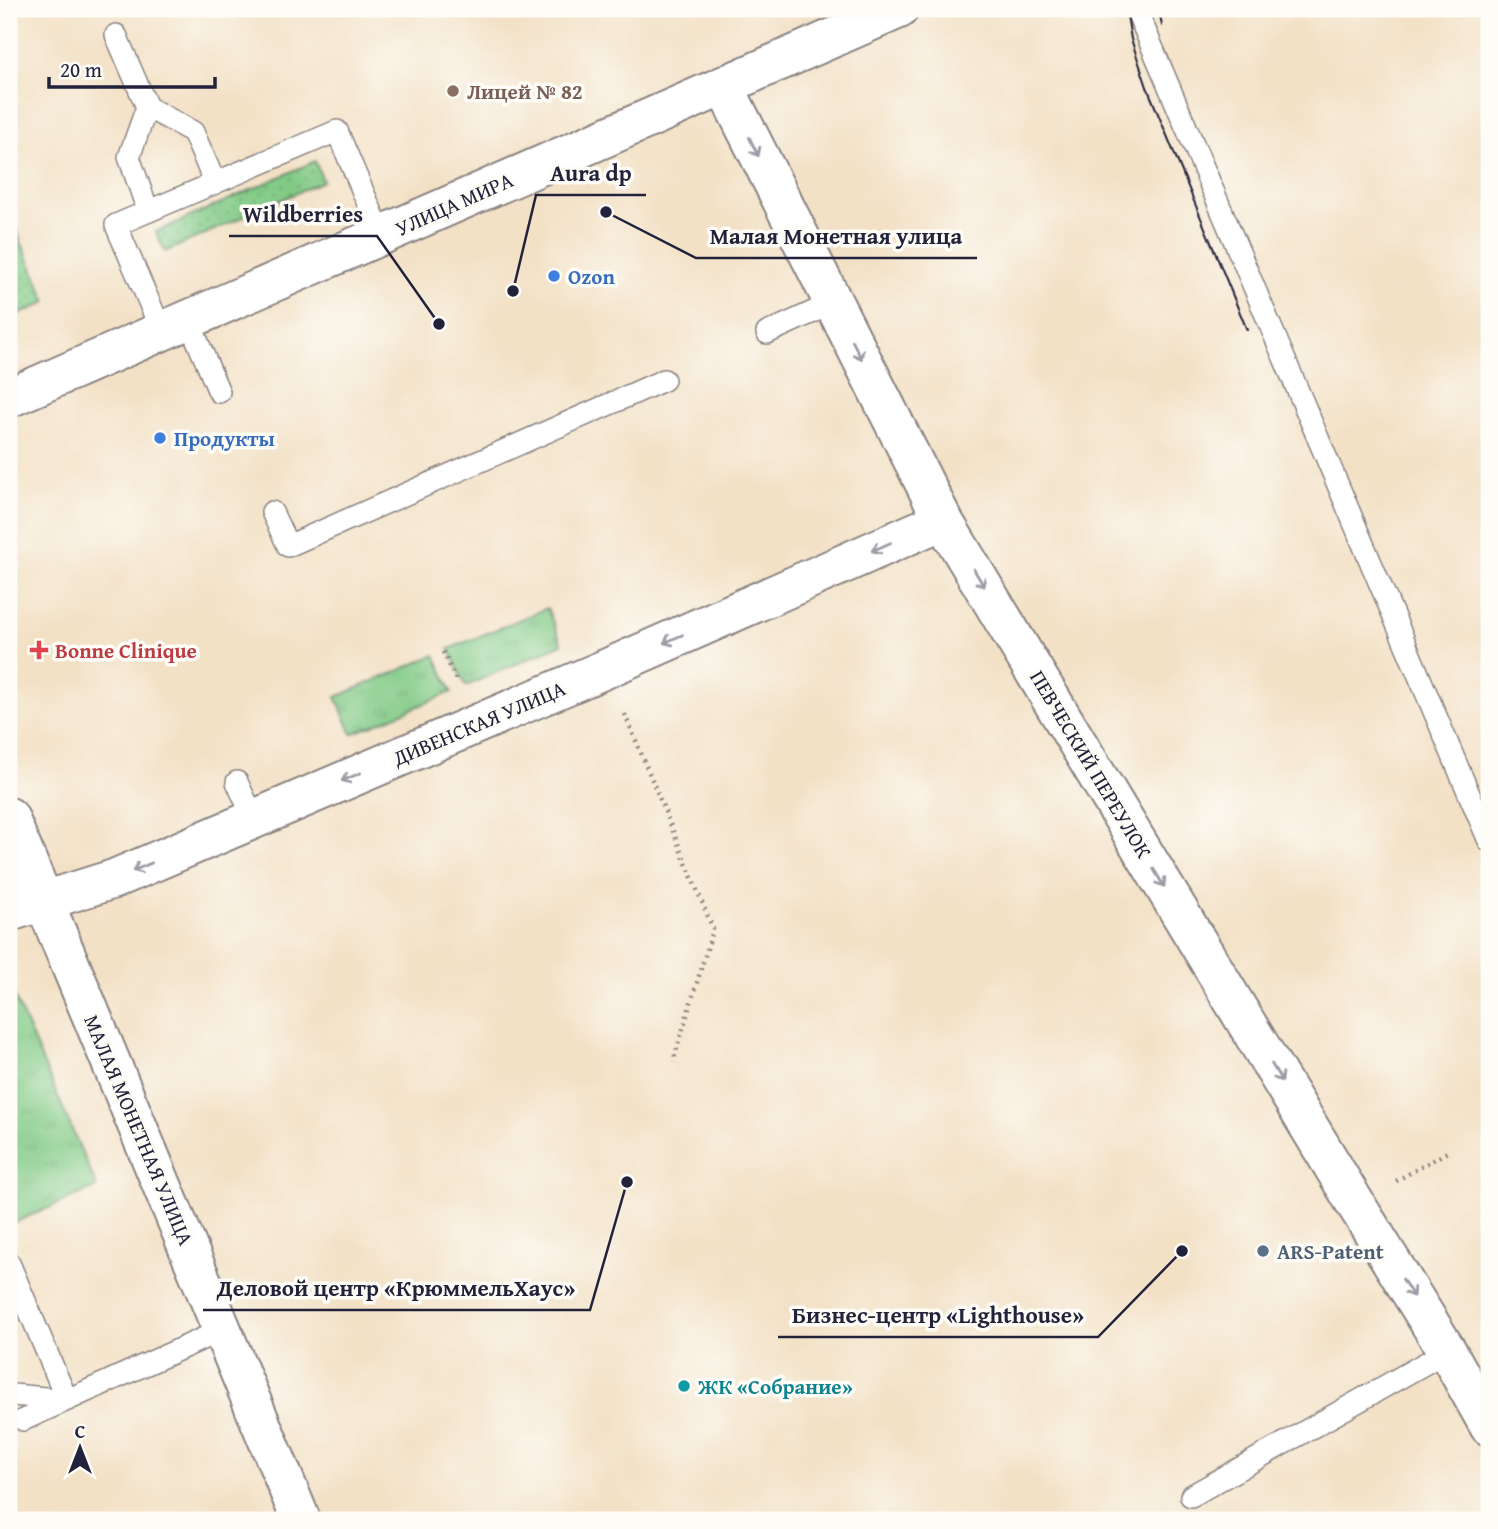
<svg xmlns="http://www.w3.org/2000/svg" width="1498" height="1529" font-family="'Gentium Book Plus',serif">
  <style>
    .grass { fill: url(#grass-tufts); stroke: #527660; stroke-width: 2 }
    .park { fill: url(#park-dots); stroke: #527660; stroke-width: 2 }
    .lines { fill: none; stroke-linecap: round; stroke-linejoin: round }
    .lane-casing { stroke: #8a8280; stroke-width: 24 }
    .street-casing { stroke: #8a8280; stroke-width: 42 }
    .secondary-casing { stroke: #8a8280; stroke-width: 42 }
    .path { stroke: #8a8280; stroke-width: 4.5; stroke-dasharray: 2 5; stroke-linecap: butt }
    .lane { stroke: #fff; stroke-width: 21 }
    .street { stroke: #fff; stroke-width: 38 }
    .secondary { stroke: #fff; stroke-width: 38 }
    .tram { stroke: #22223b; stroke-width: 2 }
    .oneway { stroke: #9c9ca7 }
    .education-dot { fill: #8d6e63; stroke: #fdfcf7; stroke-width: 2.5 }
    .shop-dot { fill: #3f7fe0; stroke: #fdfcf7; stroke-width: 2.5 }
    .health-dot { fill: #e0444e; stroke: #fdfcf7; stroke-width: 2.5 }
    .service-dot { fill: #5c6f8a; stroke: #fdfcf7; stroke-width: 2.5 }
    .culture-dot { fill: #0f9aa8; stroke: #fdfcf7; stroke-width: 2.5 }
    .labels { text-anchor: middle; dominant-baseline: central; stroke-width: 7; stroke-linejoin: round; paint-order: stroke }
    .education-label { font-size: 21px; font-weight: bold; fill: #785e54; stroke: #fdfcf7; text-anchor: start }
    .street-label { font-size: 21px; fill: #22223b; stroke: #fdfcf7 }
    .shop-label { font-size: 21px; font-weight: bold; fill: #366cbe; stroke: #fdfcf7; text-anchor: start }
    .health-label { font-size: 21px; font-weight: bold; fill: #be3a42; stroke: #fdfcf7; text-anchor: start }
    .service-label { font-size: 21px; font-weight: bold; fill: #4e5e75; stroke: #fdfcf7; text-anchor: start }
    .culture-label { font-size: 21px; font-weight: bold; fill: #0d838f; stroke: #fdfcf7; text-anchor: start }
    .leader { fill: none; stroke: #22223b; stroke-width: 2.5 }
    .callout-dot { fill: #22223b; stroke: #fdfcf7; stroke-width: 2.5 }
    .callout-label { font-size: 23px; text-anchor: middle; font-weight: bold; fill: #22223b; stroke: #fdfcf7; stroke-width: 7; stroke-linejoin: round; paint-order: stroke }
  </style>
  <defs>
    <pattern id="grass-tufts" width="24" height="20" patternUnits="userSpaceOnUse" patternTransform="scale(1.75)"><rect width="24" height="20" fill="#82ca86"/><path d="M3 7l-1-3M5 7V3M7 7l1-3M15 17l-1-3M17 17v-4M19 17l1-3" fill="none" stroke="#70ad75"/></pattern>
    <pattern id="park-dots" width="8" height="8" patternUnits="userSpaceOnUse" patternTransform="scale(1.75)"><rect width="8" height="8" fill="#82ca86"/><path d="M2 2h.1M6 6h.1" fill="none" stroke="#70ad75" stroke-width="1.8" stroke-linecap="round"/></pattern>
  </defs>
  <rect width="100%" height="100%" fill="#fdfcf7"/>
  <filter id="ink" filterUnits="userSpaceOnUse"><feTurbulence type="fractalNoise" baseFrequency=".0143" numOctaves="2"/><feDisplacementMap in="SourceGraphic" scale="14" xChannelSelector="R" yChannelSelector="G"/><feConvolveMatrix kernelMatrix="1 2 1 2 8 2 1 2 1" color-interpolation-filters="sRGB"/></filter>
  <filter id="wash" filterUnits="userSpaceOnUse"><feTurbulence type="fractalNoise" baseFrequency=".00686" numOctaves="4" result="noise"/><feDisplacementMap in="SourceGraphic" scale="28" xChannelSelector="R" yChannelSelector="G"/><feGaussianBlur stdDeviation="1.57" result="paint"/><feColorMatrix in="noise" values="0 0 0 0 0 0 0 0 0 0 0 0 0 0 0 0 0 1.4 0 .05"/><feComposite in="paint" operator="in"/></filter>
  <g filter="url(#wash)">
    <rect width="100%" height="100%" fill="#f3e1c6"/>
    <!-- grass -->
    <g class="grass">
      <polygon points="547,608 562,644 466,686 449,649"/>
      <polygon points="435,655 452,692 352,734 336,697"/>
      <polygon points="11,989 97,1187 9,1225 9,990"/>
    </g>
    <!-- park -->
    <g class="park">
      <polygon points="315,161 323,181 165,252 156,232"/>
      <polygon points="9,214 47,302 9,319"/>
    </g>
  </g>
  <g filter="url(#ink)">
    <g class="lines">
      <!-- lane casing -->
      <g class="lane-casing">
        <g id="lane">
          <polyline points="1136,9 1489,841"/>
          <polyline points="116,35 147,107 129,157 148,211"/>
          <polyline points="147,107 193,132 215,183"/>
          <polyline points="189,321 219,392"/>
          <polyline points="162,332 116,225 337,131 382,236"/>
          <polyline points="767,333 833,303"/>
          <polyline points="272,512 288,546 664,380"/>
          <polyline points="237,782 254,819"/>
          <polyline points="9,1263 67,1400 13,1395"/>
          <polyline points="23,1420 222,1330"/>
          <polyline points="1191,1496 1447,1351"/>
        </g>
      </g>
      <!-- street casing -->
      <g class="street-casing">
        <g id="street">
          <polyline points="724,86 943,520 1355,1203 1447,1351 1489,1426"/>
          <polyline points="9,817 301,1520"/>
          <polyline points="9,912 114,879 603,670 943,520"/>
        </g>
      </g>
      <!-- secondary casing -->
      <g class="secondary-casing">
        <polyline id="secondary" points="9,398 899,9"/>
      </g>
      <!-- path -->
      <g class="path">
        <polyline points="443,652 456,680"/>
        <polyline points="625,714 713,929 673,1062"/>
        <polyline points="1396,1181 1449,1151"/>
      </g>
      <!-- lane -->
      <use href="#lane" class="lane"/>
      <!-- street -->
      <use href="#street" class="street"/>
      <!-- secondary -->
      <use href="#secondary" class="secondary"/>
      <!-- tram -->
      <g class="tram">
        <polyline points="1126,9 1131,39 1147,87 1247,330"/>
        <polyline points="1159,9 1162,26"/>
      </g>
    </g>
    <!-- one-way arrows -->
    <defs><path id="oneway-shaft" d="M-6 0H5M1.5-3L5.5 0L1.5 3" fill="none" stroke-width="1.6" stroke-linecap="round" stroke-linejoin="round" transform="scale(1.75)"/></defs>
    <g class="oneway">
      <use href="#oneway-shaft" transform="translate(754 147) rotate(64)"/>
      <use href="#oneway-shaft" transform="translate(857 350) rotate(63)"/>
      <use href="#oneway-shaft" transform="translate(881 547) rotate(156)"/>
      <use href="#oneway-shaft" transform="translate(979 578) rotate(59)"/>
      <use href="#oneway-shaft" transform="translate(673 639) rotate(156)"/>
      <use href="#oneway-shaft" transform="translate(351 777) rotate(157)"/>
      <use href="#oneway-shaft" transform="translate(142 867) rotate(157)"/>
      <use href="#oneway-shaft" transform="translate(1159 878) rotate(59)"/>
      <use href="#oneway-shaft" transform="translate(1277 1073) rotate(59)"/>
      <use href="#oneway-shaft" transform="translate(1408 1288) rotate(58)"/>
    </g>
  </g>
  <!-- markers -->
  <circle class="education-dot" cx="453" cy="91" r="7"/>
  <g class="shop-dot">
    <circle cx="554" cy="276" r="7"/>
    <circle cx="160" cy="438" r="7"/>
  </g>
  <path class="health-dot" d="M35.5 639.5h7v7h7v7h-7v7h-7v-7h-7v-7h7z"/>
  <circle class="service-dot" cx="1263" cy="1251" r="7"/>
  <circle class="culture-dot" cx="684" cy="1386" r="7"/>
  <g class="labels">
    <!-- education labels -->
    <g class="education-label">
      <text x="467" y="91">Лицей № 82</text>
    </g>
    <!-- street labels -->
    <g class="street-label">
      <text transform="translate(454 204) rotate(-24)">УЛИЦА МИРА</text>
      <text transform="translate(479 723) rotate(-23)">ДИВЕНСКАЯ УЛИЦА</text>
      <text transform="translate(1091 764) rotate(59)">ПЕВЧЕСКИЙ ПЕРЕУЛОК</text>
      <text transform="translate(139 1130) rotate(67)">МАЛАЯ МОНЕТНАЯ УЛИЦА</text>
    </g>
    <!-- shop labels -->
    <g class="shop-label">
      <text x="568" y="276">Ozon</text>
      <text x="174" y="438">Продукты</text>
    </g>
    <!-- health labels -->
    <g class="health-label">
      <text x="55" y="650">Bonne Clinique</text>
    </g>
    <!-- service labels -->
    <g class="service-label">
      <text x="1277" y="1251">ARS-Patent</text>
    </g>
    <!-- culture labels -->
    <g class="culture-label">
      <text x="698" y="1386">ЖК «Собрание»</text>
    </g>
  </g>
  <!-- callouts -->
  <path class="leader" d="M513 291L536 195H646M439 324L377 236H229M606 212L696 258H977M627 1182L590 1310H203M1182 1251L1098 1337H778"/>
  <g class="callout-dot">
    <circle cx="513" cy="291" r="7"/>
    <circle cx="439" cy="324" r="7"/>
    <circle cx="606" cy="212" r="7"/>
    <circle cx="627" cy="1182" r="7"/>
    <circle cx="1182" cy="1251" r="7"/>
  </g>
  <g class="callout-label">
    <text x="591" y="181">Aura dp</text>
    <text x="303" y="222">Wildberries</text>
    <text x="836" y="244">Малая Монетная улица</text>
    <text x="396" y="1296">Деловой центр «КрюммельХаус»</text>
    <text x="938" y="1323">Бизнес-центр «Lighthouse»</text>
  </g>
  <!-- margin -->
  <rect width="1498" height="1529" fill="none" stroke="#fdfcf7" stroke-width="35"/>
  <!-- north arrow -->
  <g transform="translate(80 1448)" stroke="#fdfcf7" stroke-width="5" paint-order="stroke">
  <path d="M0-5L12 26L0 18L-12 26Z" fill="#22223b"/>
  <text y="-10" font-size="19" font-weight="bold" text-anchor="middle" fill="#22223b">С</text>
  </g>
  <!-- scale -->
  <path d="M49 77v10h166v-10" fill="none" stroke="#22223b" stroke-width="3.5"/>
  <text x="60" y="77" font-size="21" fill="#22223b" stroke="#fdfcf7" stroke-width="5" paint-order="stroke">20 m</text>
</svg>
